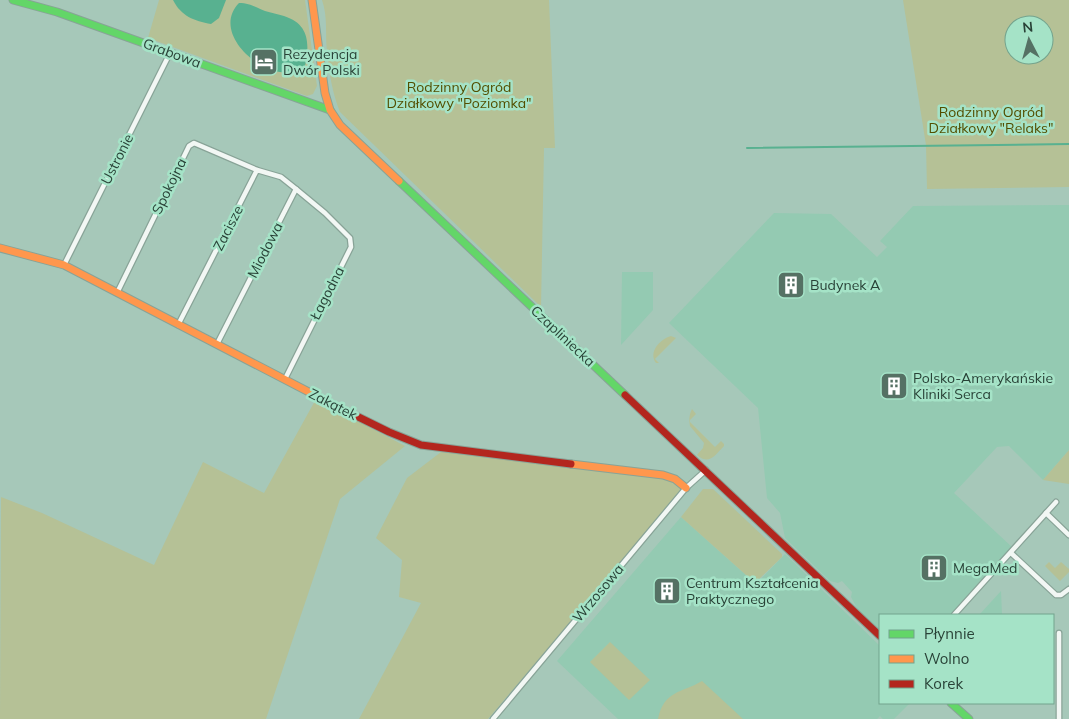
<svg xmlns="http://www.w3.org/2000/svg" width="1069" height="719" font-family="Mulish,sans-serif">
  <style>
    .built { fill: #94cab2 }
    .green { fill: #b5c196; fill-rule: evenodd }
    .water { fill: #58b190 }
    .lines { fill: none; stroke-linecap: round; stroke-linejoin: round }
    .stream { stroke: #58b190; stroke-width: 2 }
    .street-casing { stroke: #88a397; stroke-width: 7 }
    .fast-casing { stroke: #88a397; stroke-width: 9 }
    .slow-casing { stroke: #88a397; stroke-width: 9 }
    .jam-casing { stroke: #88a397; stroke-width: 9 }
    .street { stroke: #f2f7f4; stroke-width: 4.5 }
    .fast { stroke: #63d668; stroke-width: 7 }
    .slow { stroke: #ff974d; stroke-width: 7 }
    .jam { stroke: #b3261e; stroke-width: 7 }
    .labels { text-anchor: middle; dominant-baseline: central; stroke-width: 5; stroke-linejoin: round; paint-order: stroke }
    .street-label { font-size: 14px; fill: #294237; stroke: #a5e3c7 }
    .poi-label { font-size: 14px; fill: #294237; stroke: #a5e3c7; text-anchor: start }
    .park-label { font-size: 14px; fill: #534e00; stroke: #a5e3c7 }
  </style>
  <rect width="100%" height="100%" fill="#a6c8b9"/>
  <!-- built -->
  <g class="built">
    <polygon points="1069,205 1069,450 1043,480 1009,446 997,447 954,493 1013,548 951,615 880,615 880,630 857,608 851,597 852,592 842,581 838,583 830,581 785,538 780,513 767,498 758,408 669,323 774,213 831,214 877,257 887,247 880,241 913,206"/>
    <polygon points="622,272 653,272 653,310 621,345"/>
    <polygon points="681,517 756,584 785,554 880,646 880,703 910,703 894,719 883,719 880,716 877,719 618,719 557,661"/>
    <polygon points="1001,591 1002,615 979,615"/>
  </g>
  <!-- green -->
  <g class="green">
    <polygon points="159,0 305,0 317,86 313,94 307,96 148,38"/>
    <path d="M322 0H549L555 148H544L541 307 340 112C332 92 329 72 327 51 325 34 328 17 322 0Z"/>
    <path d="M903 0H1069V187L927 189 926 145ZM1014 25H1044V55H1014Z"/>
    <path d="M671 336 676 338 655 359 659 363H656C648 352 660 339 671 336Z"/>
    <polygon points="316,399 405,446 340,499 266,719 0,719 1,497 42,513 154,565 203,462 264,493"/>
    <path d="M692 409 696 414 690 420V422L715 447 721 441 724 444V446C715 455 709 466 697 455L703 448 704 443 690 426C689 420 689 415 692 409Z"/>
    <polygon points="1069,450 1069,484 1043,480"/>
    <polygon points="441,452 661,477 673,482 682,490 488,719 359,719 421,603 399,597 402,560 376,538 407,478"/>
    <polygon points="703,489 713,489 782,554 782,557 755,583 681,517"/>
    <polygon points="1049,562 1055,568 1061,562 1069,569 1069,572 1060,581 1045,566"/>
    <polygon points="610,642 650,680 629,700 590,662"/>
    <path d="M702 681 743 719H658C664 690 682 693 702 681Z"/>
  </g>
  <!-- water -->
  <g class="water">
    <path d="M173 0H226L219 18 211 24C194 21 181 16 173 0Z"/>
    <path d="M239 3C250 3 255 7 265 11 271 13 278 14 284 16 309 24 310 43 305 66 301 68 296 72 291 73 288 74 283 72 280 72 252 68 213 30 239 3Z"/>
  </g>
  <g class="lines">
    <!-- stream -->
    <polyline class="stream" points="747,148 1069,144"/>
    <!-- street casing -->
    <g class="street-casing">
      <g id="street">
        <polyline points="64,265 170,53"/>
        <polyline points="117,293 189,146 194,143 257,170"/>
        <polyline points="178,325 257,170 281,177 296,189"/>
        <polyline points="217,344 296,189 325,213 350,238 351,247 285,379"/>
        <polyline points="1046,513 1069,535"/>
        <polyline points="1011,553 1056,595 1061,595 1069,589"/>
        <polyline points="954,615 1056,502"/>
        <polyline points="493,719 686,488 706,470"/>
        <polyline points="1059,719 1059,633"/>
      </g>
    </g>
    <!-- fast casing -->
    <g class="fast-casing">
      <g id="fast">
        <polyline points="13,0 57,12 330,110"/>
        <polyline points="399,181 625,395"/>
        <polyline points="951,703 969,719"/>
      </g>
    </g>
    <!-- slow casing -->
    <g class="slow-casing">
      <g id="slow">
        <polyline points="312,0 325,93 330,110 340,125 399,181"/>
        <polyline points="0,248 64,265 332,404"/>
        <polyline points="571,464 663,475 675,479 686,488"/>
      </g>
    </g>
    <!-- jam casing -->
    <g class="jam-casing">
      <g id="jam">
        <polyline points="625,395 880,636"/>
        <polyline points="332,404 389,432 421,445 571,464"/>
      </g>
    </g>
    <!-- street -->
    <use href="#street" class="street"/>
    <!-- fast -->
    <use href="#fast" class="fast"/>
    <!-- slow -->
    <use href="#slow" class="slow"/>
    <!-- jam -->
    <use href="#jam" class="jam"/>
  </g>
  <!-- icons -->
  <defs>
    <g id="hotel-square" transform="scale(1.4375)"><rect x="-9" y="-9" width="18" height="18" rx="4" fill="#557164" stroke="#a5e3c7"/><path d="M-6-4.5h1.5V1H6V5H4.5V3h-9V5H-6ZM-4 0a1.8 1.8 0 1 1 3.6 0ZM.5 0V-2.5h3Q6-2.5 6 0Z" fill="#fff"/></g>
    <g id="building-square" transform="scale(1.4375)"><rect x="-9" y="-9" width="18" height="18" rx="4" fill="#557164" stroke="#a5e3c7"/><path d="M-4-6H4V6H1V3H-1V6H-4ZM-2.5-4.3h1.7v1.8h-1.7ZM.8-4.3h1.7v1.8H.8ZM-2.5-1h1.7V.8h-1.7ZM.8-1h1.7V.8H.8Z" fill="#fff"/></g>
  </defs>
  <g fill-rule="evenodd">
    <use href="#hotel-square" x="264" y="62"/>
    <use href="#building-square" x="791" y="285"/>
    <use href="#building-square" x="894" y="386"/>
    <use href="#building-square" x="934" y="568"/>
    <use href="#building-square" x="667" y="591"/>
  </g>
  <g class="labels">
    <!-- street labels -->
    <g class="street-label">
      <text transform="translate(172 53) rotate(20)">Grabowa</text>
      <text transform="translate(117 159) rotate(-63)">Ustronie</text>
      <text transform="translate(169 186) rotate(-64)">Spokojna</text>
      <text transform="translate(228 228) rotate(-63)">Zacisze</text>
      <text transform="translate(265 250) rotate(-63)">Miodowa</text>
      <text transform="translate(327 293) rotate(-63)">Łagodna</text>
      <text transform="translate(563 336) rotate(43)">Czapliniecka</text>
      <text transform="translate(333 404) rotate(27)">Zakątek</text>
      <text transform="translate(598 593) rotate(-50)">Wrzosowa</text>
    </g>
    <!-- poi labels -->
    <g class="poi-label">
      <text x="283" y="54">Rezydencja<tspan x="283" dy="16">Dwór Polski</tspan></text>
      <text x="810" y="285">Budynek A</text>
      <text x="913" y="378">Polsko-Amerykańskie<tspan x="913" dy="16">Kliniki Serca</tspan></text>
      <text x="953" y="568">MegaMed</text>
      <text x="686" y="583">Centrum Kształcenia<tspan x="686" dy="16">Praktycznego</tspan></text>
    </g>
    <!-- park labels -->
    <g class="park-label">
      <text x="459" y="87">Rodzinny Ogród<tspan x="459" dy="16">Działkowy "Poziomka"</tspan></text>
      <text x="991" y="112">Rodzinny Ogród<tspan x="991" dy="16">Działkowy "Relaks"</tspan></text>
    </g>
  </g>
  <!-- legend -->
  <rect x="879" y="614" width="175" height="90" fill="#a5e3c7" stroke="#73a38d"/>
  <rect x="889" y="630" width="25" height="8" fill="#63d668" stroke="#73a38d"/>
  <text x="924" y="639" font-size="15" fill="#294237">Płynnie</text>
  <rect x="889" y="655" width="25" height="8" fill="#ff974d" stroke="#73a38d"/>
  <text x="924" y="664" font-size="15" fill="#294237">Wolno</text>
  <rect x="889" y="680" width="25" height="8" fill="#b3261e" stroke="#73a38d"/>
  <text x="924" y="689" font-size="15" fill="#294237">Korek</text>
  <!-- north arrow -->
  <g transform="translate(1029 40) rotate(354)"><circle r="24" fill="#a5e3c7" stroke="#73a38d"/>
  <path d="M0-4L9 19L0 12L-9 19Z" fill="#557164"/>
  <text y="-8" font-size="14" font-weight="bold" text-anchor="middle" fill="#294237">N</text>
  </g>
</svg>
